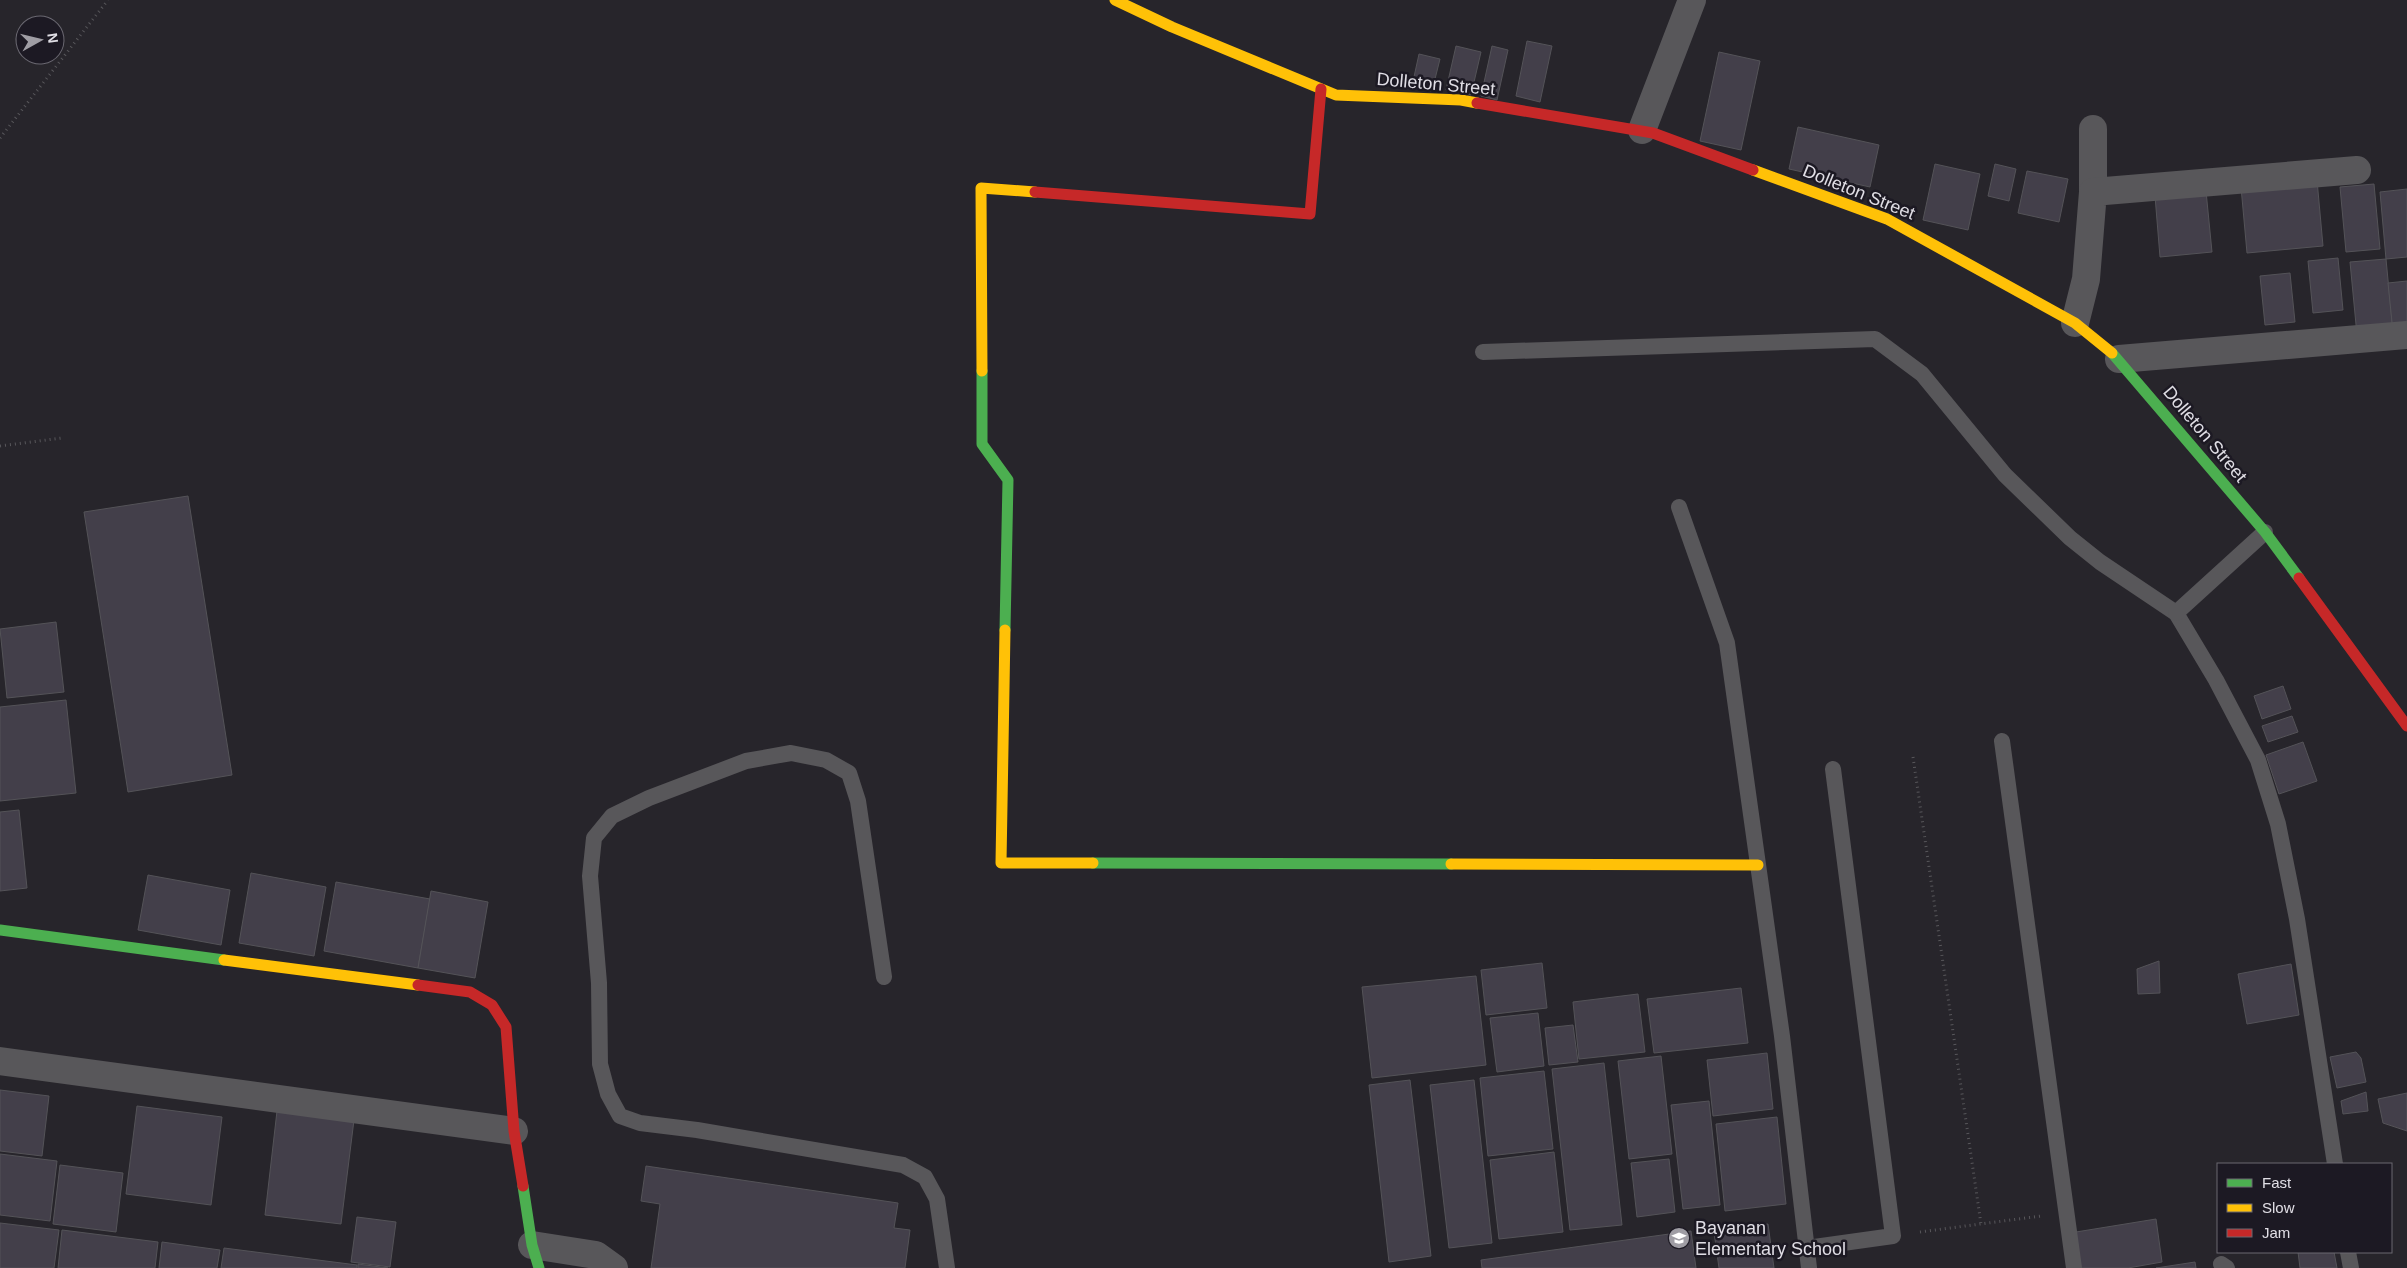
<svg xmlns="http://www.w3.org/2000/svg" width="2407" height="1268" font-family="Helvetica,sans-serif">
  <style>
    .building { fill: #433f4a; stroke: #545358 }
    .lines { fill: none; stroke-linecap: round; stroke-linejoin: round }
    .path { stroke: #58575b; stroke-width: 3; stroke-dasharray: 1 4; stroke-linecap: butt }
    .lane { stroke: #58575a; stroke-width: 16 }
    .street { stroke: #58575a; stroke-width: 28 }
    .fast { stroke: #4caf50; stroke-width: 11 }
    .slow { stroke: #ffc107; stroke-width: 11 }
    .jam { stroke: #c62828; stroke-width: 11 }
    .labels { text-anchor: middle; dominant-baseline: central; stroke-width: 5; stroke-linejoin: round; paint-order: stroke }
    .street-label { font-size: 18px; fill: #e0dee5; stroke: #1c1923 }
    .poi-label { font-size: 18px; fill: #e0dee5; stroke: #1c1923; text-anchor: start }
  </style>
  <rect width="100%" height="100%" fill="#27252b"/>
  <!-- building -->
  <g class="building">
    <polygon points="1527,41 1552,46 1540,102 1516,96"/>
    <polygon points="1456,46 1481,52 1471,95 1446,90"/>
    <polygon points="1492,46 1508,50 1497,100 1481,96"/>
    <polygon points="1719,52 1760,61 1741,150 1700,141"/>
    <polygon points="1419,54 1440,59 1432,91 1412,86"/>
    <polygon points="1798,127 1879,145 1870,187 1789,169"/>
    <polygon points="1935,164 1980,174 1968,230 1923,220"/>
    <polygon points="1995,164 2016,169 2009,201 1988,196"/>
    <polygon points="2027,171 2068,179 2059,222 2018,213"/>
    <polygon points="2317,180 2323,246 2247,253 2241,187"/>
    <polygon points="2374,184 2380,249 2346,252 2340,187"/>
    <polygon points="2407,189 2407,257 2386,259 2380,192"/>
    <polygon points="2206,191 2212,252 2160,257 2155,196"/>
    <polygon points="2338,258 2343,310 2313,313 2308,261"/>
    <polygon points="2386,259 2393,332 2357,335 2350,262"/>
    <polygon points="2290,273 2295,322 2265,325 2260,276"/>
    <polygon points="2407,281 2407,330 2393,332 2388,283"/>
    <polygon points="188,496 232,775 128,792 84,512"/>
    <polygon points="56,622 64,692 7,698 0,629"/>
    <polygon points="2283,686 2291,709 2262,719 2254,696"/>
    <polygon points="66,700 76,793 0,801 0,707"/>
    <polygon points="2292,716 2298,732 2268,742 2262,726"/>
    <polygon points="2303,742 2317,781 2279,794 2266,755"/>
    <polygon points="19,810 27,888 0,891 0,812"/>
    <polygon points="251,873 326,887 314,956 239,943"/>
    <polygon points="148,875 230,890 221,945 138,930"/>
    <polygon points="336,882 430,899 418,968 324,951"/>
    <polygon points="431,891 488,902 475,978 418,968"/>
    <polygon points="2159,961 2160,993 2138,994 2137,969"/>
    <polygon points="1542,963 1547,1008 1486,1015 1481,970"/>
    <polygon points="2291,964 2299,1015 2247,1024 2238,974"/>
    <polygon points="1476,976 1486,1065 1372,1078 1362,987"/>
    <polygon points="1741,988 1748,1043 1654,1053 1647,999"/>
    <polygon points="1638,994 1645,1052 1579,1059 1573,1002"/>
    <polygon points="1538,1013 1544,1066 1497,1072 1490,1018"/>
    <polygon points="1573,1025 1578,1062 1549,1065 1545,1028"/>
    <polygon points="2356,1052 2361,1058 2366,1082 2337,1088 2330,1057"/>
    <polygon points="1767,1053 1773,1109 1713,1116 1707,1060"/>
    <polygon points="1661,1056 1672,1154 1629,1159 1618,1061"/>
    <polygon points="1604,1063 1622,1225 1570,1230 1552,1069"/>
    <polygon points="1544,1071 1553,1149 1488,1156 1480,1078"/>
    <polygon points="1410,1080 1431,1256 1389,1262 1369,1085"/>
    <polygon points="1474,1080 1492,1243 1449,1248 1430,1085"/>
    <polygon points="0,1090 49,1096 42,1156 0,1151"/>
    <polygon points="2366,1092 2368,1111 2343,1114 2341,1101"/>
    <polygon points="2407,1093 2407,1131 2383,1123 2378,1099"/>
    <polygon points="1709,1101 1720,1205 1683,1209 1671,1105"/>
    <polygon points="137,1106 222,1117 211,1205 126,1194"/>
    <polygon points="277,1111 354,1120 341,1224 265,1215"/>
    <polygon points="1777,1117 1786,1204 1725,1211 1716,1124"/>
    <polygon points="1554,1152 1563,1232 1499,1239 1490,1160"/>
    <polygon points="0,1154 57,1161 50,1221 0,1215"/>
    <polygon points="1669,1159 1675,1212 1637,1217 1631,1163"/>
    <polygon points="60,1165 123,1173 116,1232 53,1224"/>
    <polygon points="646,1166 898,1203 894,1228 910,1230 905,1268 651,1268 660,1204 641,1201"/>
    <polygon points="357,1217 396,1222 390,1267 351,1262"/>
    <polygon points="2156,1219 2162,1262 2128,1268 2081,1268 2076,1232"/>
    <polygon points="0,1223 59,1230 54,1268 0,1268"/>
    <polygon points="1768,1224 1774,1268 1719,1268 1714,1232"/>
    <polygon points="62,1230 158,1242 155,1268 58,1268"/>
    <polygon points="1691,1231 1696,1268 1482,1268 1481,1260"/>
    <polygon points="162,1242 220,1250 217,1268 159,1268"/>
    <polygon points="224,1248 357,1265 357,1268 221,1268"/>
    <polygon points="2298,1252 2334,1252 2337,1268 2300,1268"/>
    <polygon points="2195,1262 2196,1268 2156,1268"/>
    <polygon points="358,1264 388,1268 358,1268"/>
  </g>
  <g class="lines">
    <!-- path -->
    <g class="path">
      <polyline points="0,138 108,0"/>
      <polyline points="0,446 62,438"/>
      <polyline points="1913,757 1981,1224"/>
      <polyline points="1920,1232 2041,1216"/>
    </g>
    <!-- lane -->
    <g class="lane">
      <polyline points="1483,352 1875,339 1922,374 2005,475 2070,538 2100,562 2176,613 2216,680 2258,760 2278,824 2297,919 2335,1164"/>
      <polyline points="1679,507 1727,643 1782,1036 1809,1268"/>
      <polyline points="2176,613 2265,532"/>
      <polyline points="2002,741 2074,1268"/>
      <polyline points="884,977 858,801 849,773 826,760 791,753 746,761 649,798 612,816 594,838 590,876 599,983 600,1064 608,1094 620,1116 640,1123 697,1130 903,1165 925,1177 937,1199 947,1268"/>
      <polyline points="1807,1248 1893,1236 1833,769"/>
      <polyline points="2348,1252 2351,1268"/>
      <polyline points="2221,1264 2227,1268"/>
    </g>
    <!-- street -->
    <g class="street">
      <polyline points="2093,129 2093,192"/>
      <polyline points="1642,130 1692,0"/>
      <polyline points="2075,323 2086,279 2093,192 2357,170"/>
      <polyline points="2119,359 2407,335"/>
      <polyline points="0,1061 514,1131"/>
      <polyline points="532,1245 596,1255 614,1268"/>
    </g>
    <!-- fast -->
    <g class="fast">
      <polyline points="2112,353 2265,532 2299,578"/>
      <polyline points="982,371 982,444 1008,480 1005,630"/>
      <polyline points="1093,863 1451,864"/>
      <polyline points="0,930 224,960"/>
      <polyline points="523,1186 532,1245 539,1268"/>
    </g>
    <!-- slow -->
    <g class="slow">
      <polyline points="1115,0 1172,27 1336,95 1461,100 1477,103"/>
      <polyline points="1753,170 1887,219 2075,323 2112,353"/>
      <polyline points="982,371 981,188 1035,192"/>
      <polyline points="1005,630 1001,863 1093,863"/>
      <polyline points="1451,864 1758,865"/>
      <polyline points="224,960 418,985"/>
    </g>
    <!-- jam -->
    <g class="jam">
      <polyline points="1477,103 1653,133 1753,170"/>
      <polyline points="1035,192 1310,214 1321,89"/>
      <polyline points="2299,578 2407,726"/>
      <polyline points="418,985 470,992 492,1005 506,1027 514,1131 523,1186"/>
    </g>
  </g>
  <!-- icons -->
  <defs>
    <g id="school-disc" transform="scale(1.125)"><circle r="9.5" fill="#9f9da4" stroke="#1c1923"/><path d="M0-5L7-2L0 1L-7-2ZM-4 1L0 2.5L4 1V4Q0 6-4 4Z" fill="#fff"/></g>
  </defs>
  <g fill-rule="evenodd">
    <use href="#school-disc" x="1679" y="1238"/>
  </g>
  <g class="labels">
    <!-- street labels -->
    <g class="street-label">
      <text transform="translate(1436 84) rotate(5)">Dolleton Street</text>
      <text transform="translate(1859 192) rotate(22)">Dolleton Street</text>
      <text transform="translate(2205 434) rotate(50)">Dolleton Street</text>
    </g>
    <!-- poi labels -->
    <g class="poi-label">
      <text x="1695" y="1228">Bayanan<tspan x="1695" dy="21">Elementary School</tspan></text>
    </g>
  </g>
  <!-- legend -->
  <rect x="2217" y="1163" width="175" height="90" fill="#1c1923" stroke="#6a6871"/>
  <rect x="2227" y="1179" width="25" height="8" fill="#4caf50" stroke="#6a6871"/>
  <text x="2262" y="1188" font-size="15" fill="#e0dee5">Fast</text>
  <rect x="2227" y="1204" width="25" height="8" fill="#ffc107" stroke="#6a6871"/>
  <text x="2262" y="1213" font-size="15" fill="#e0dee5">Slow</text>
  <rect x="2227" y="1229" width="25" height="8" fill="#c62828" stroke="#6a6871"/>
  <text x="2262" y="1238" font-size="15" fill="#e0dee5">Jam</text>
  <!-- north arrow -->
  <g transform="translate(40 40) rotate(82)"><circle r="24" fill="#1c1923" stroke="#6a6871"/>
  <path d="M0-4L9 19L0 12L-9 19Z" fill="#9f9da4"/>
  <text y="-8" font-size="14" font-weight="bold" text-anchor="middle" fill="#e0dee5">N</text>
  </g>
</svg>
